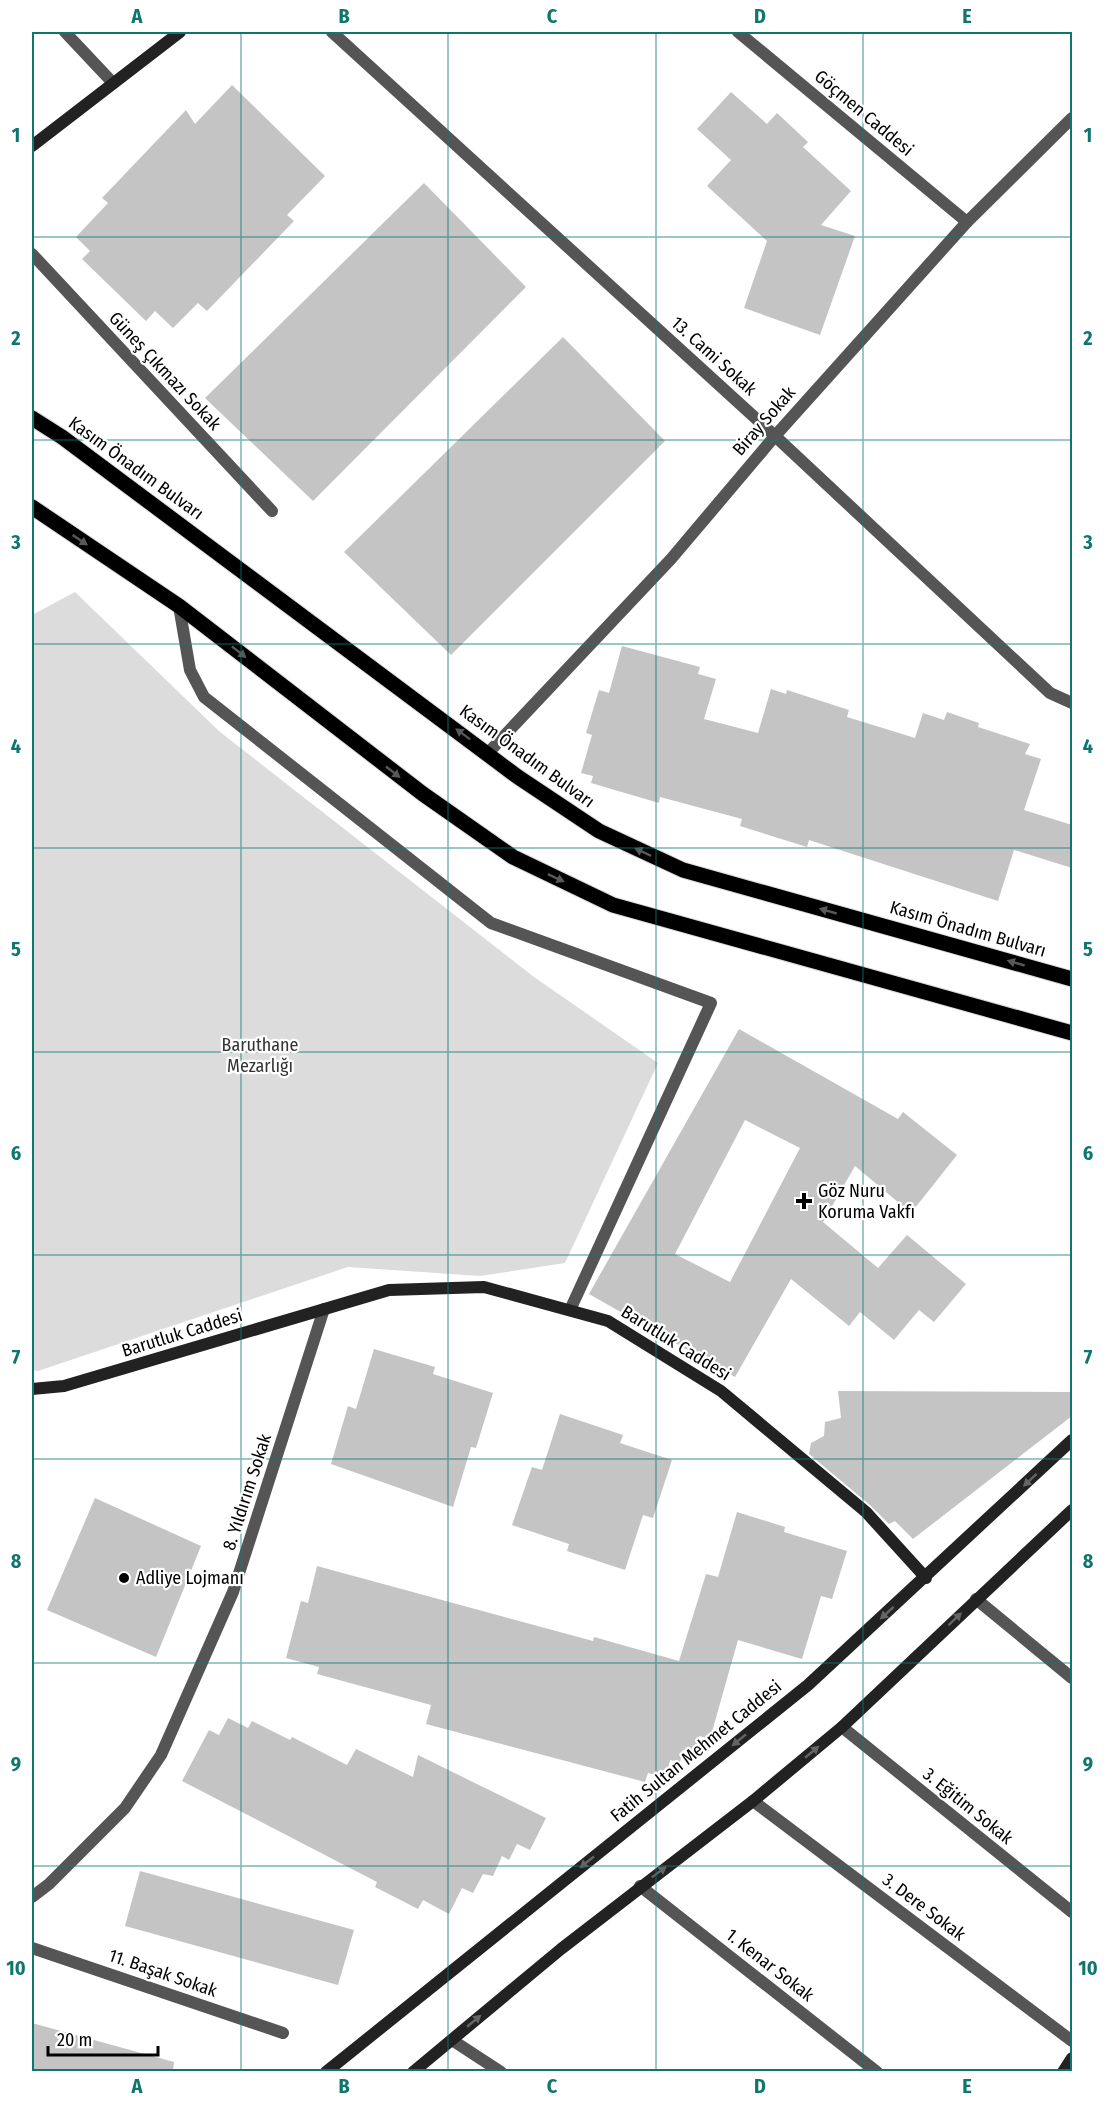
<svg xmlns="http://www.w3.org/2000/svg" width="1104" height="2103" font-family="'Fira Sans Condensed',sans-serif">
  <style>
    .green { fill: #dcdcdc }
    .building { fill: #c4c4c4; fill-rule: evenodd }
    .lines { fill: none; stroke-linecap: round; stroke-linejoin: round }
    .primary-casing { stroke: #dbdbdb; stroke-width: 17 }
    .street { stroke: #555; stroke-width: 12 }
    .secondary { stroke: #222; stroke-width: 12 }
    .primary { stroke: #000; stroke-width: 15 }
    .oneway { fill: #595959 }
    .oneway2 { fill: #646464 }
    .grid { fill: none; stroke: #0f766e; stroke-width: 1.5; stroke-opacity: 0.55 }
    .poi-dot { fill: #000; stroke: #fff; stroke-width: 2 }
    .labels { text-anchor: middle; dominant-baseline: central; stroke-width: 4.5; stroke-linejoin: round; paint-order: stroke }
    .street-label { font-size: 18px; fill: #000; stroke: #fff }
    .park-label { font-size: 18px; fill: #333; stroke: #fff }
    .poi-label { font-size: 18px; fill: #000; stroke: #fff; text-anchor: start }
    .neatline { fill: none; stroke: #0f766e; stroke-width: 2 }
    .grid-label { font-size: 20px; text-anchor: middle; font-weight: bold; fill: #0f766e }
  </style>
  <rect width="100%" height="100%" fill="#fff"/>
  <!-- green -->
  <polygon class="green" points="75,592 220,732 534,977 658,1063 565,1263 480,1276 348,1267 38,1371 32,1370 32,615"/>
  <!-- building -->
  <g class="building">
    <polygon points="232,85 325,176 287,215 294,221 207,311 198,303 173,328 155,311 146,321 82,259 90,251 76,237 108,203 102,198 186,110 195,124"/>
    <polygon points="731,92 767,124 777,113 808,142 803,147 851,191 821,225 855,236 820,335 744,308 767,241 707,186 731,160 697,129"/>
    <polygon points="424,183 526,287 313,501 205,398"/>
    <polygon points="563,337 665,441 451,655 344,552"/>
    <polygon points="622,646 700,667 698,674 716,679 704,719 758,733 771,689 786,694 787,690 849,710 847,717 915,738 923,713 944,720 947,712 979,723 978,727 1030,744 1025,754 1041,759 1024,810 1072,825 1072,868 1014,850 998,901 809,840 807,847 740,826 742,819 660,797 659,803 591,783 593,776 581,773 592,735 586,733 599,690 609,693"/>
    <path d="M739 1029 898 1119 903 1112 957 1155 911 1213 855 1166 823 1222 878 1268 907 1235 966 1284 934 1322 919 1310 894 1340 860 1312 849 1326 791 1279 735 1377 589 1294ZM745 1120 800 1148 730 1282 675 1254Z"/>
    <polygon points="374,1349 435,1367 433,1374 493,1393 476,1448 471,1447 453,1507 331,1464 348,1406 356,1409"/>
    <polygon points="838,1391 1072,1392 1072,1416 913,1539 895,1521 889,1524 871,1506 809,1454 811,1443 824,1436 825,1422 841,1418"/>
    <polygon points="560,1414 623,1435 620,1443 672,1460 653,1518 643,1515 625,1570 567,1551 569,1544 512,1525 532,1467 542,1470"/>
    <polygon points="95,1498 201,1546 156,1657 47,1610"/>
    <polygon points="737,1512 785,1527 784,1532 847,1551 832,1599 821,1596 802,1659 738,1640 710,1739 699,1736 695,1753 683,1750 680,1762 670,1760 666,1778 648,1773 645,1782 426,1724 431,1705 317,1674 319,1667 286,1658 301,1601 308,1603 317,1566 593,1641 594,1637 679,1661 706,1574 718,1577"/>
    <polygon points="228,1718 248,1728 252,1721 290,1740 292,1737 347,1765 356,1749 413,1777 418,1755 546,1818 530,1850 517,1844 509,1860 502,1856 493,1876 483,1874 473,1893 462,1888 449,1914 423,1900 418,1909 375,1887 377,1882 182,1781 209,1730 219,1735"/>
    <polygon points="140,1871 354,1930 338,1985 125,1926"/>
    <polygon points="32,2023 174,2062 173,2072 32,2072"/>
  </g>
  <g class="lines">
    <!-- primary casing -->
    <g class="primary-casing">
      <g id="primary">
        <polyline points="32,418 62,437 518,777 599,831 683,870 1072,979"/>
        <polyline points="32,507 179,606 423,794 513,857 613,905 1072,1033"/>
      </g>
    </g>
    <!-- street -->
    <g class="street">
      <polyline points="65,32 113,83"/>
      <polyline points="332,32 775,436 1050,693 1072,703"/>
      <polyline points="738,32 967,222"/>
      <polyline points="32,254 272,511"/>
      <polyline points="179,606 190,670 204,697 491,923 711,1003 570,1310"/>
      <polyline points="488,753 671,559 775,436 967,222 1072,118"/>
      <polyline points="976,1599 1072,1678"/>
      <polyline points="842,1727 1072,1912"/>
      <polyline points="753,1801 1072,2041"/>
      <polyline points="640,1886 877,2072"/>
      <polyline points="32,1897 49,1884 125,1808 161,1755 233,1592 324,1309"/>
      <polyline points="32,1948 283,2033"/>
      <polyline points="452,2040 501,2072"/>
    </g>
    <!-- secondary -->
    <g class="secondary">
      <polyline points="32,146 180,32"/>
      <polyline points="32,1389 64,1386 389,1290 484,1287 608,1321 721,1391 866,1512 926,1578"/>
      <polyline points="326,2072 808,1685 1072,1440"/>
      <polyline points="413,2072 561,1949 753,1801 842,1727 1072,1510"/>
      <polyline points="1063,2072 1072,2058"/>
    </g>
    <!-- primary -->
    <use href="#primary" class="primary"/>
  </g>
  <!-- one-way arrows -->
  <defs><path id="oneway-solid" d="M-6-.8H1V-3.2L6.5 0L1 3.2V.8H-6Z" transform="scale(1.5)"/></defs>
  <g class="oneway">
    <use href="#oneway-solid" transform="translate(80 540) rotate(34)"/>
    <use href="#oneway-solid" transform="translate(239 652) rotate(38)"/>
    <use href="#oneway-solid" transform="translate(463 734) rotate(-143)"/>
    <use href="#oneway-solid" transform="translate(393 772) rotate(38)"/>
    <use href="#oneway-solid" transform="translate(643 852) rotate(-155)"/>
    <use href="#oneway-solid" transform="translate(556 878) rotate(25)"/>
    <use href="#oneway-solid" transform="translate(828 911) rotate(-164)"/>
    <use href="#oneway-solid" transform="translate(1016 963) rotate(-164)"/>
  </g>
  <g class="oneway2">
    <use href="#oneway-solid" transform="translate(1030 1480) rotate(137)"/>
    <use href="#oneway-solid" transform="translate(887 1613) rotate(138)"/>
    <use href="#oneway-solid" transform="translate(955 1619) rotate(-44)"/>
    <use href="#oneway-solid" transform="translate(739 1740) rotate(141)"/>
    <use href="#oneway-solid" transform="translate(812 1752) rotate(-40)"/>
    <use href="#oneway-solid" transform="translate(587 1862) rotate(141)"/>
    <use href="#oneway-solid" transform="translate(659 1872) rotate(-37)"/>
    <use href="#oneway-solid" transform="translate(474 2021) rotate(-40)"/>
  </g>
  <!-- grid -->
  <path class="grid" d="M241 32V2072M448 32V2072M656 32V2072M863 32V2072M32 237H1072M32 440H1072M32 644H1072M32 848H1072M32 1052H1072M32 1255H1072M32 1459H1072M32 1663H1072M32 1866H1072"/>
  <!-- markers -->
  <g class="poi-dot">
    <path d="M801 1192h6v6h6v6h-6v6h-6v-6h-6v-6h6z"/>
    <circle cx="124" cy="1578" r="6"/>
  </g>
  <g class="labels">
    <!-- street labels -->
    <g class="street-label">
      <text transform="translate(864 113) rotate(40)">Göçmen Caddesi</text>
      <text transform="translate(714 356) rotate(42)">13. Cami Sokak</text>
      <text transform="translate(165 371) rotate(47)">Güneş Çıkmazı Sokak</text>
      <text transform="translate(764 421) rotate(-49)">Biray Sokak</text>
      <text transform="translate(136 468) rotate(36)">Kasım Önadım Bulvarı</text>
      <text transform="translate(527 756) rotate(36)">Kasım Önadım Bulvarı</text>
      <text transform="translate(968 929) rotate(16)">Kasım Önadım Bulvarı</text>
      <text transform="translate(182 1333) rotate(-17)">Barutluk Caddesi</text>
      <text transform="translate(676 1343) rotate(32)">Barutluk Caddesi</text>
      <text transform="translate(247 1492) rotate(-72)">8. Yıldırım Sokak</text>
      <text transform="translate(696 1751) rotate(-39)">Fatih Sultan Mehmet Caddesi</text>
      <text transform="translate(968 1806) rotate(39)">3. Eğitim Sokak</text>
      <text transform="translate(924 1907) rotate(37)">3. Dere Sokak</text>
      <text transform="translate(770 1965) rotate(38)">1. Kenar Sokak</text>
      <text transform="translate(163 1973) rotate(19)">11. Başak Sokak</text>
    </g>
    <!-- park labels -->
    <g class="park-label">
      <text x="260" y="1045">Baruthane<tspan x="260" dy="21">Mezarlığı</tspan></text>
    </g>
    <!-- poi labels -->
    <g class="poi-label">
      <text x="818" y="1191">Göz Nuru<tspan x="818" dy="21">Koruma Vakfı</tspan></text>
      <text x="136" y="1578">Adliye Lojmanı</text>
    </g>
  </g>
  <!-- border -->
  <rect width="1104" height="2103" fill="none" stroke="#ffffff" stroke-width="66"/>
  <!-- scale -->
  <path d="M48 2046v9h110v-9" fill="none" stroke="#000000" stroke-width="3"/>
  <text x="57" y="2046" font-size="18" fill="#000000" stroke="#ffffff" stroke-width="4.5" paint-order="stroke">20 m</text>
  <rect x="33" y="33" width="1038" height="2037" class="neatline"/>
  <g class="grid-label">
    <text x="137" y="23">A</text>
    <text x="344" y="23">B</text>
    <text x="552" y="23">C</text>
    <text x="760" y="23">D</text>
    <text x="967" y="23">E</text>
    <text x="16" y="142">1</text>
    <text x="1088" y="142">1</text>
    <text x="16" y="345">2</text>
    <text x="1088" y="345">2</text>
    <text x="16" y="549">3</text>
    <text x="1088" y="549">3</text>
    <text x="16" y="753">4</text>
    <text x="1088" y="753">4</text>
    <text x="16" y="956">5</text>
    <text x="1088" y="956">5</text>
    <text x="16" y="1160">6</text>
    <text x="1088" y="1160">6</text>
    <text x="16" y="1364">7</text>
    <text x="1088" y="1364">7</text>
    <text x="16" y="1568">8</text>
    <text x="1088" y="1568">8</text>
    <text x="16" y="1771">9</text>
    <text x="1088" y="1771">9</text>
    <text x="16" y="1975">10</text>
    <text x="1088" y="1975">10</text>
    <text x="137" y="2093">A</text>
    <text x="344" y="2093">B</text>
    <text x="552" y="2093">C</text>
    <text x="760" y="2093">D</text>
    <text x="967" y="2093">E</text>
  </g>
</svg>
